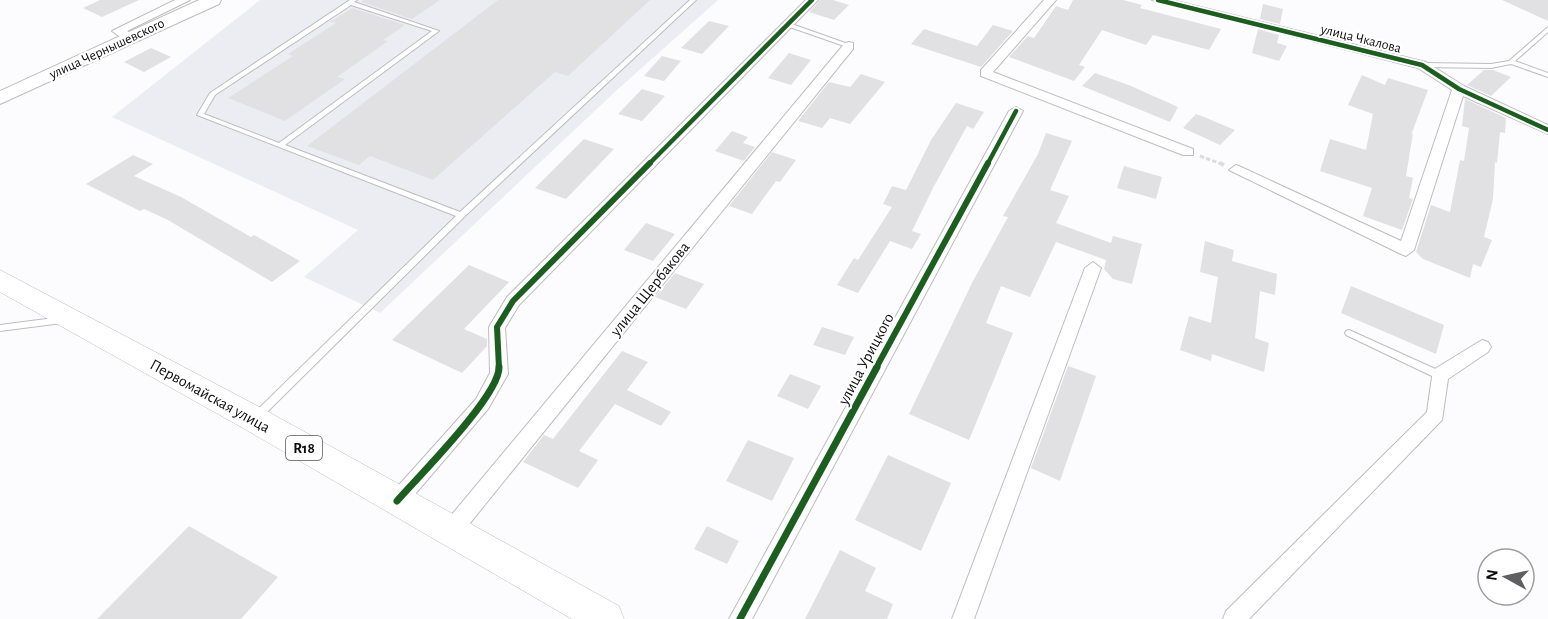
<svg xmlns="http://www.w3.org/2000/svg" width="1548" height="619" font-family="'Alegreya Sans',sans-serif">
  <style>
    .built { fill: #ecedf3 }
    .building { fill: #e1e0e2 }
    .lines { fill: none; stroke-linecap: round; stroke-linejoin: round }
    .lane-casing { stroke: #bdbdbf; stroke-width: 2 }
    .street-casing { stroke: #bdbdbf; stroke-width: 2 }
    .secondary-casing { stroke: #bdbdbf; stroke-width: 2 }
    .primary-casing { stroke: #bdbdbf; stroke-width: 1 }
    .path-far1 { stroke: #dcdcdd; stroke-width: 3; stroke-dasharray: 4.5 2; stroke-linecap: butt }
    .path { stroke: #dcdcdd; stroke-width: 4; stroke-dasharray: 6 3; stroke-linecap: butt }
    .lane { fill: #fff; fill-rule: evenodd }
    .street { fill: #fff; fill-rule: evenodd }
    .secondary { fill: #fff; fill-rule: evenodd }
    .primary { fill: #fff; fill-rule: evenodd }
    .cycleway-far2-casing { stroke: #fff; stroke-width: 8 }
    .cycleway-far1-casing { stroke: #fff; stroke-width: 10 }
    .cycleway-casing { stroke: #fff; stroke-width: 10 }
    .cycleway-far2 { stroke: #1b5e20; stroke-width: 4.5 }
    .cycleway-far1 { stroke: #1b5e20; stroke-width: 6 }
    .cycleway { stroke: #1b5e20; stroke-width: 7 }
    .labels { text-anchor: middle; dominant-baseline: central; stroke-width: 4.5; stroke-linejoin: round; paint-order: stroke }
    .far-street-label { font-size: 14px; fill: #0c0c0e; stroke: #fff }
    .shield { fill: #fff; stroke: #555556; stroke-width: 1.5 }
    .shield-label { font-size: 15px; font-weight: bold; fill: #0c0c0e }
    .street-label { font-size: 16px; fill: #0c0c0e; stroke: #fff }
  </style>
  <rect width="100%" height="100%" fill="#fcfcfe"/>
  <!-- built -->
  <polygon class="built" points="260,0 718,0 617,90 380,313 304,277 358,230 112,117"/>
  <!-- building -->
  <g class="building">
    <polygon points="100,0 139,0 102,17 83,8"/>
    <polygon points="364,0 440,0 412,19 361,2"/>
    <polygon points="498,0 650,0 568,76 555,72 433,180 370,156 359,165 307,146"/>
    <polygon points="820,0 833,0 849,5 834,20 809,12"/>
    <polygon points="1073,0 1123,0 1142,5 1140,8 1221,29 1209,50 1153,35 1146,45 1102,30 1079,65 1085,67 1074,81 1009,57 1028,36 1034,38 1056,6 1068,10"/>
    <polygon points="1502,0 1548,0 1548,21"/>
    <polygon points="1263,4 1283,9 1280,24 1260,19"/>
    <polygon points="352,8 405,25 383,40 388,41 337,77 345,79 285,121 228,98 293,56 288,54 336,23 330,22"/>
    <polygon points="709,21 729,26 702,54 681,48"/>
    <polygon points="993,25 1013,31 981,67 911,44 924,29 977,46"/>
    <polygon points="1258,29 1279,35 1277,43 1287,46 1279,61 1252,53"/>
    <polygon points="151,48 171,57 144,72 124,62"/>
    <polygon points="789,53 811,60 791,85 768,78"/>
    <polygon points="662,56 681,61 664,81 644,76"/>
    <polygon points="1484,70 1493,70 1511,77 1491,96 1467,85"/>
    <polygon points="1095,73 1131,86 1178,107 1170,122 1082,86"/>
    <polygon points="861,74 885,82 850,124 830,118 822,128 798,121 829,82 850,87"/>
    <polygon points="1362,75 1385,85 1388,78 1428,90 1411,135 1413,133 1406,176 1413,178 1409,198 1413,199 1402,230 1363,216 1372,188 1320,171 1330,139 1366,150 1373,114 1348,105"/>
    <polygon points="642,89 665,96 642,121 618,114"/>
    <polygon points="1465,99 1506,118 1505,133 1500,132 1497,163 1495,162 1493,199 1484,237 1492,240 1481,267 1473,264 1470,278 1423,259 1416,252 1431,205 1450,212 1460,160 1464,161 1469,128 1462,126"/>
    <polygon points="956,103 984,112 973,129 967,126 933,188 912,231 921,234 912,249 890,241 858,293 837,285 854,258 858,260 892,207 883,204 892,186 906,190 931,140"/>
    <polygon points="1196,114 1204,117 1235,130 1220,145 1183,128"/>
    <polygon points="732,131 748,137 743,143 755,147 744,161 715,151"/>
    <polygon points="1046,133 1072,141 1050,190 1069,196 1056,223 1111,243 1113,236 1142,244 1132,284 1113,279 1104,269 1106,260 1056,242 1030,297 1001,286 986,323 1013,333 969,440 909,414 972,283 1008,217 1003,216 1038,154"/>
    <polygon points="584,139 614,149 566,199 535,188"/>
    <polygon points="772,152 796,160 780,182 776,181 752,214 729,206"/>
    <polygon points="133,155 153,164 134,176 181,197 251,237 254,235 300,261 272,282 168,220 144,209 140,211 86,184"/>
    <polygon points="1124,166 1162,177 1156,199 1117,188"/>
    <polygon points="646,223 675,234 653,261 624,250"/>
    <polygon points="1205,241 1234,250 1232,261 1277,274 1275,295 1260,291 1255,338 1269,343 1264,372 1212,354 1211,361 1180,350 1189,316 1211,323 1218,277 1200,272"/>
    <polygon points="469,265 509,282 464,329 487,339 487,346 462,373 392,340"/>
    <polygon points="675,273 704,284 686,309 655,297"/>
    <polygon points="1351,286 1444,325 1436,354 1341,313"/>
    <polygon points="822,327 854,337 845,355 813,345"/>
    <polygon points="622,351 648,362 627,390 671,412 661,426 615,404 579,451 598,460 578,488 523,462 544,435 553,439"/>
    <polygon points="1068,366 1096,376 1060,481 1031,468"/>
    <polygon points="790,374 821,386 808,409 777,396"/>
    <polygon points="748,440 794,458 772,501 726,481"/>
    <polygon points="888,455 951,483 921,551 855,520"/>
    <polygon points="189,526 278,577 241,619 97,619"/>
    <polygon points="707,526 739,541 727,564 694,549"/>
    <polygon points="840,550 876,568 865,591 893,604 887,619 805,619"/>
  </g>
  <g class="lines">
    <!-- lane casing -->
    <g class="lane-casing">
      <g id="lane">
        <path d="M350 0H357L354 2 439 31 285 145 460 212 690 0H696L464 217 259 420 256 421 253 420 251 417 253 414 456 216 197 115 210 93ZM351 5 432 31 279 143 204 114 215 95Z"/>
        <polygon points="786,22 851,45 852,46 849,48 847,47 784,25 783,24"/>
        <polygon points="1548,27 1548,32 1515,61 1548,73 1548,77 1511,64 1491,68 1422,67 1419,65 1422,63 1491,64 1509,61"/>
        <polygon points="62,317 65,318 66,320 65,322 62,323 0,331 0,325"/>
        <polygon points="1349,330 1442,372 1443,375 1442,378 1439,379 1436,378 1346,335 1345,333 1346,331"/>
      </g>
    </g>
    <!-- street casing -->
    <g class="street-casing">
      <g id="street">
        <polygon points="175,0 190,0 127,31 134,35 134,41 126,41 112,31"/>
        <polygon points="806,0 818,0 519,305 505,328 508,374 488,409 404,507 397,510 390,507 387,501 390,495 476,399 490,373 489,327 507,297"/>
        <polygon points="1044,0 1056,0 993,72 1193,149 1193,155 1183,155 981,76 981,70"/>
        <polygon points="1152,0 1172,0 1426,62 1464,86 1548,125 1548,134 1463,96 1414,250 1406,256 1401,254 1229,170 1236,165 1241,167 1401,241 1452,90 1418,68"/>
        <polygon points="849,42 853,43 853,49 458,538 451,540 444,538 441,531 444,524 845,43"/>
        <polygon points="1016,107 1023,111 752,619 729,619 1009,111"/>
        <polygon points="1093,262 1101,268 974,619 952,619 1085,268"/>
        <polygon points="1482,340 1488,342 1491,347 1488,352 1448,379 1442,420 1249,619 1223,619 1226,611 1427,412 1433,370"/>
      </g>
    </g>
    <!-- secondary casing -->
    <g class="secondary-casing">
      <polygon id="secondary" points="199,0 221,0 219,4 0,104 0,91"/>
    </g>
    <!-- primary casing -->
    <g class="primary-casing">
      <polygon id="primary" points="0,270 265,410 619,606 624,619 572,619 243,428 0,292"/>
    </g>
    <!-- path-far1 -->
    <polyline class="path-far1" points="1200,156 1224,165"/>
    <!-- path -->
    <polyline class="path" points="1220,163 1224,165"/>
    <!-- lane -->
    <use href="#lane" class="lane"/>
    <!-- street -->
    <use href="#street" class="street"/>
    <!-- secondary -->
    <use href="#secondary" class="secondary"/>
    <!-- primary -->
    <use href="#primary" class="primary"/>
    <!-- cycleway-far2 casing -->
    <g class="cycleway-far2-casing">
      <g id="cycleway-far2">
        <polyline points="1158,0 1422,65 1459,89 1548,130"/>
        <polyline points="648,165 812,0"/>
        <polyline points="987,165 1016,111"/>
      </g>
    </g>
    <!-- cycleway-far1 casing -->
    <g class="cycleway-far1-casing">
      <g id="cycleway-far1">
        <polyline points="499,368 497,327 513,301 650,163"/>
        <polyline points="876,368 988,163"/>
      </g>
    </g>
    <!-- cycleway casing -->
    <g class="cycleway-casing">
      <g id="cycleway">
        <path d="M397 501C418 477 500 395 499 367"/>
        <polyline points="740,619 877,367"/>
      </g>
    </g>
    <!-- cycleway-far2 -->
    <use href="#cycleway-far2" class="cycleway-far2"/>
    <!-- cycleway-far1 -->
    <use href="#cycleway-far1" class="cycleway-far1"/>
    <!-- cycleway -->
    <use href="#cycleway" class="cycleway"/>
  </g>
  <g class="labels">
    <!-- far-street labels -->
    <g class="far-street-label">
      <text transform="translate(1361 39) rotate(14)">улица Чкалова</text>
      <text transform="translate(107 49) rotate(-25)">улица Чернышевского</text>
    </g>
    <!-- shield labels -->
    <rect class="shield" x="286" y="436" width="36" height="24" rx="4.5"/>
    <g class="shield-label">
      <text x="304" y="448">R18</text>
    </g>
    <!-- street labels -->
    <g class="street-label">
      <text transform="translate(650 289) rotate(-51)">улица Щербакова</text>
      <text transform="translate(866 359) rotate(-62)">улица Урицкого</text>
      <text transform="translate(210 396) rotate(29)">Первомайская улица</text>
    </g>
  </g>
  <!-- north arrow -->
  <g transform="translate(1506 577) rotate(278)"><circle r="28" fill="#ffffff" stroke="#9e9e9f" stroke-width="1.5"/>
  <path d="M0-4.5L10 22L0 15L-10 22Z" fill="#606062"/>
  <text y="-9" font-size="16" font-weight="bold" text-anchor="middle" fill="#0c0c0e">N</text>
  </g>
</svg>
